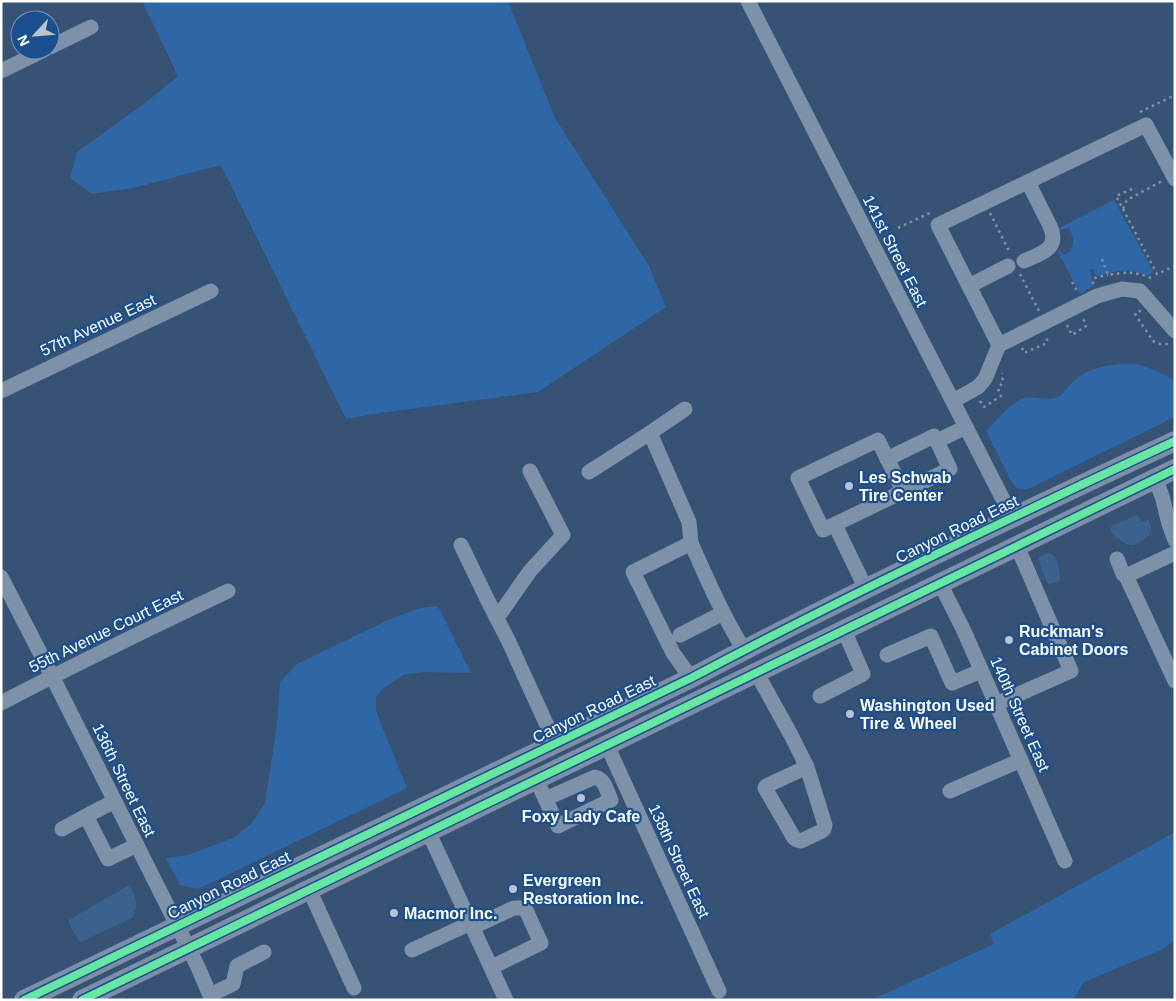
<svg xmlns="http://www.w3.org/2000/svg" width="1176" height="1001" font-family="Arial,sans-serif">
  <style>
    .green { fill: #2f66a5 }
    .water { fill: #3b618d }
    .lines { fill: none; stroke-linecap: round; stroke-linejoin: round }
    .path { stroke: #7d92a8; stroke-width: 2.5; stroke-dasharray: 2.5 4; stroke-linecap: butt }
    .minor { stroke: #7d92a8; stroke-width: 15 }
    .major { stroke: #7d8ea7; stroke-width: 20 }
    .cycleway-casing { stroke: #1b4f8f; stroke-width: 11 }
    .cycleway { stroke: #66e7a1; stroke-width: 8 }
    .poi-dot { fill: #b9c2ce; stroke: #1b4f8f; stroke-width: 2 }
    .labels { text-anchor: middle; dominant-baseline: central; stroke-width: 4.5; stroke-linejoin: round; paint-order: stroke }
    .street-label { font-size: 16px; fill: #fff; stroke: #1b4f8f }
    .poi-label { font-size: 16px; font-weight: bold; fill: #fff; stroke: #1b4f8f; text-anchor: start }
  </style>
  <rect width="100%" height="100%" fill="#365274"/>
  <!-- green -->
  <g class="green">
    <polygon points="142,1 508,1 555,118 649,266 666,307 538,392 373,414 346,419 221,165 133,188 92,194 70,178 77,152 145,103 178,76"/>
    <path d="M1114 200 1153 271 1149 276C1128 268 1119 270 1098 276L1094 273 1093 269H1090L1093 287 1085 290V292L1080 294 1057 250H1059L1065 255C1076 249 1074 238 1069 228L1060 230 1059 228Z"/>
    <path d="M1119 364H1134L1145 366 1175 380V417L1028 489C1020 490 1017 489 1012 483L986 431C994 423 1013 401 1023 398 1034 395 1047 402 1057 397 1064 395 1066 388 1071 384 1084 370 1101 366 1119 364Z"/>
    <polygon points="438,606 471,673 424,672 403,675 384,688 376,697 376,711 407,788 198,889 180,885 166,858 188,855 235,837 252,823 265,803 277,724 280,682 297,664 388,620 420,608"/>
    <polygon points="1175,832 1175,940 1161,950 1084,982 1073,1000 871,1000 994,944 990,934"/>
  </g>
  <!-- water -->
  <g class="water">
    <path d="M1137 515 1142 521 1148 520C1155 530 1150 537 1140 542 1137 544 1134 546 1129 545 1122 543 1115 536 1110 531V528L1112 526Z"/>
    <path d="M1048 553C1058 555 1060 570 1060 580L1058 582 1049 584 1045 579 1038 558 1040 556Z"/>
    <path d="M127 886H130C136 898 140 905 132 918L81 942 79 941 69 924V920Z"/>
  </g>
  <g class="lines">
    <!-- path -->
    <g class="path">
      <polyline points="1140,112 1175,95"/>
      <polyline points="1132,189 1116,196 1123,209 1127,200 1162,181"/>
      <polyline points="1123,209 1157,274 1175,266"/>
      <polyline points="990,213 1010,253"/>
      <polyline points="898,228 930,213"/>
      <path d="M1102 259 1108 275C1127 272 1133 271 1151 278"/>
      <polyline points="1020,274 1039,311"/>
      <polyline points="1072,282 1077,291"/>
      <polyline points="1093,284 1093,281 1094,278 1108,275"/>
      <polyline points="1140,310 1140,311 1135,314 1153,341 1160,344 1170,344"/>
      <polyline points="1067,325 1072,335 1086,326 1083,318"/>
      <polyline points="1022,348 1024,353 1047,343 1047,337"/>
      <polyline points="980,401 984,407 1001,396 998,389 1003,382 1002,373"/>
    </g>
    <!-- minor -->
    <g class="minor">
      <polyline points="748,1 1012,517"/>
      <polyline points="50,47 91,27"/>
      <polyline points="1,71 44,50"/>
      <path d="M1024 261C1042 253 1060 249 1050 226L1028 182"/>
      <polyline points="969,286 1008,266"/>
      <polyline points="999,345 938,225 1146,125 1175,179"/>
      <polyline points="1,391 211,291"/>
      <polyline points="953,401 978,387 985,379 999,345 1097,296 1122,289 1140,291 1175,331"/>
      <polyline points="650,433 685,409"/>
      <polyline points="887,459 934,436 937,441"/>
      <polyline points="589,472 650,433 689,522 691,543"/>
      <polyline points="1155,478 1162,496 1169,524 1175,540"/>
      <polyline points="903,491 878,440 798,478 823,530 950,469 937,441 966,427"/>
      <polyline points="835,525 866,589"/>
      <polyline points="461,545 488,601 509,642 555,743"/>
      <polyline points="1175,553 1126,576 1175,681"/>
      <polyline points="1117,559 1123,574 1126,576"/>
      <polyline points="1,577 52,676 198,967 212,1000"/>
      <polyline points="940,583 964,631 1065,861"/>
      <polyline points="497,618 530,571 563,535 530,471"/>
      <polyline points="680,635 723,613"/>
      <polyline points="887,655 931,636 952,683 981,671"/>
      <polyline points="756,672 791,735 807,767 825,825 824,829 822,831 801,841 797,840 794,838 765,788 766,786 807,767"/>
      <path d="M691 678 673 653 633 572 691 543C707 579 723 616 744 650"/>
      <polyline points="820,696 863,674 844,630"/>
      <path d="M1 703C76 664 152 627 228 591"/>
      <polyline points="996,704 1071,671 1017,546"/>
      <polyline points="607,745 719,991"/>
      <path d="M536 779 558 826 611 800C607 792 605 779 595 777L545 799"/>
      <polyline points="950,791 1021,760"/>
      <polyline points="115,801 86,816 108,859 137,845"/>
      <polyline points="62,829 86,816"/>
      <polyline points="428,831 506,1000"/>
      <polyline points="309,889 354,988"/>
      <polyline points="473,927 514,908 525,908 541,943 492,967"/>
      <polyline points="412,950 471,923"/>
      <polyline points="210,995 233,984 237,966 264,952"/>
    </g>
    <!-- major -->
    <g class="major">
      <path d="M24 1000 691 678C850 594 1012 517 1175 441"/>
      <polyline points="82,1000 1017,546 1175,469"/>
    </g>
    <!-- cycleway casing -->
    <g class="cycleway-casing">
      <g id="cycleway">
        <path d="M24 1000 691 678C850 594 1012 517 1175 441"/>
        <polyline points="82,1000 1017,546 1175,469"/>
      </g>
    </g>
    <!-- cycleway -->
    <use href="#cycleway" class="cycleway"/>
  </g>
  <!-- markers -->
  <g class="poi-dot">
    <circle cx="849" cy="486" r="5"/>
    <circle cx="1009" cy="640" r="5"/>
    <circle cx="850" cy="714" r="5"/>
    <circle cx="581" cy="798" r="5"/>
    <circle cx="513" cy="889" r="5"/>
    <circle cx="394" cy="913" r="5"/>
  </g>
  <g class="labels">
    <!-- street labels -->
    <g class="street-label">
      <text transform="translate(895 251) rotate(63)">141st Street East</text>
      <text transform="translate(98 325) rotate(-25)">57th Avenue East</text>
      <text transform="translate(957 529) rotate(-26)">Canyon Road East</text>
      <text transform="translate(106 631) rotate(-26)">55th Avenue Court East</text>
      <text transform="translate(594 709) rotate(-26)">Canyon Road East</text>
      <text transform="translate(1020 714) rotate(66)">140th Street East</text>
      <text transform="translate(124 780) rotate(64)">136th Street East</text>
      <text transform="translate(679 861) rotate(65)">138th Street East</text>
      <text transform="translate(229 885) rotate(-26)">Canyon Road East</text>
    </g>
    <!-- poi labels -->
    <g class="poi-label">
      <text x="859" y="477">Les Schwab<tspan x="859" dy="18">Tire Center</tspan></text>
      <text x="1019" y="631">Ruckman's<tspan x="1019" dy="18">Cabinet Doors</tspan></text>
      <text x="860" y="705">Washington Used<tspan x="860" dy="18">Tire &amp; Wheel</tspan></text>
      <text x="581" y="816" text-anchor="middle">Foxy Lady Cafe</text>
      <text x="523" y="880">Evergreen<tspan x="523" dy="18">Restoration Inc.</tspan></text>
      <text x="404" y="913">Macmor Inc.</text>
    </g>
  </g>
  <!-- border -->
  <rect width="1176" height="1001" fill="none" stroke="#ffffff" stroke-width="5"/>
  <!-- north arrow -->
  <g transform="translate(35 35) rotate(244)"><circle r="24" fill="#1b4f8f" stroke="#7695bc"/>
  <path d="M0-4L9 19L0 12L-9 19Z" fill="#b9c2ce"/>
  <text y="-8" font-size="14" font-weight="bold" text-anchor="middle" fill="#ffffff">N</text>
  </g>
</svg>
